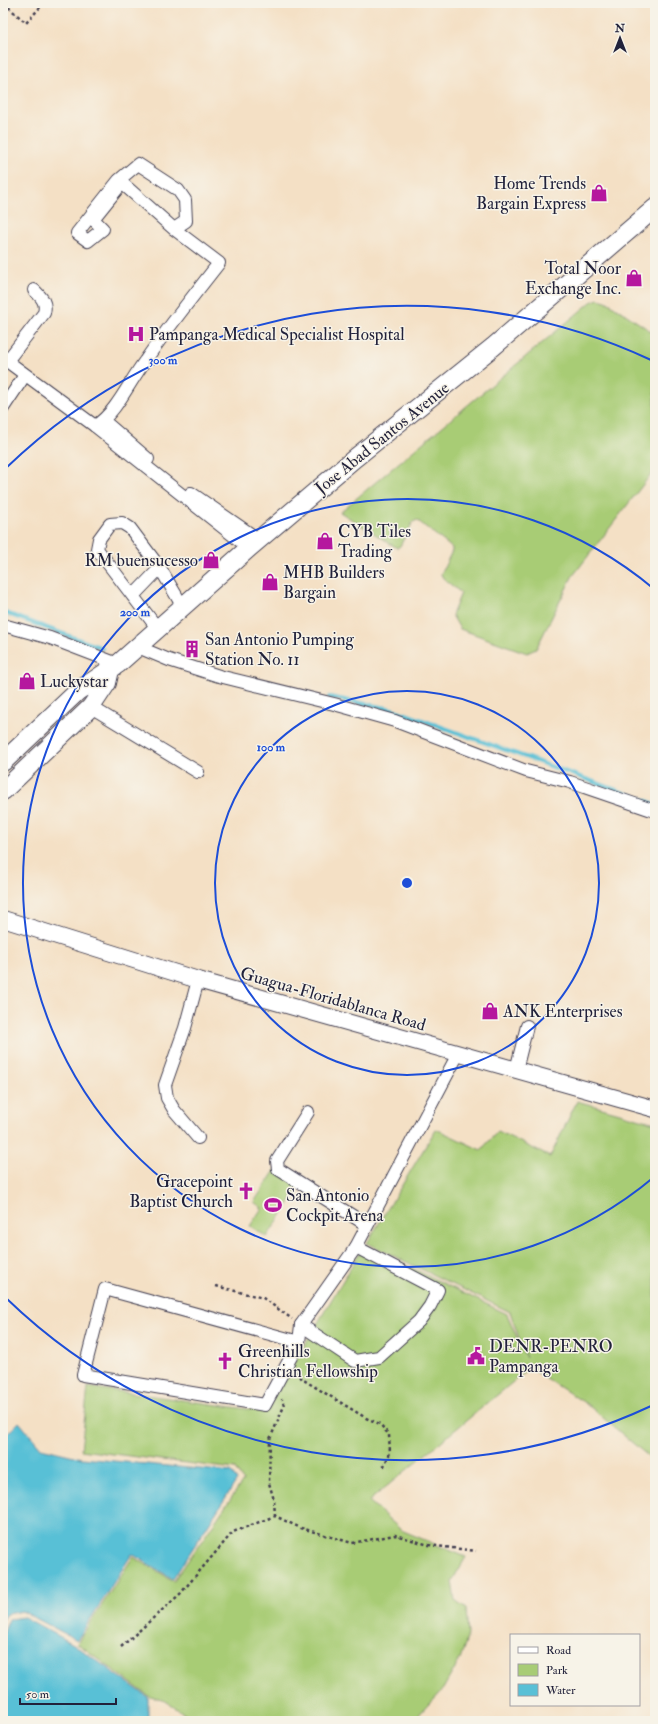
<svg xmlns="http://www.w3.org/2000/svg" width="658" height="1724" font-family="'IM FELL Double Pica',serif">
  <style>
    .green { fill: #a8cc75; stroke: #657758 }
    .water { fill: #59c0d6; stroke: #3e7188 }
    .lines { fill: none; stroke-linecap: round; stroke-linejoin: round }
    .stream { stroke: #59c0d6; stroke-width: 4 }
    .minor-casing { stroke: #423e50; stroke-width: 14 }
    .major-casing { stroke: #423e50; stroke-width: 18 }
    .highway-casing { stroke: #423e50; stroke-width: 20 }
    .path { stroke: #423e50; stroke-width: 2.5; stroke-dasharray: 3 3; stroke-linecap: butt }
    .minor { stroke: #fff; stroke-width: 12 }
    .major { stroke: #fff; stroke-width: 16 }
    .highway { stroke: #fff; stroke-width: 18 }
    .ring { fill: none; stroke: #1d4ed8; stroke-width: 2 }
    .labels { text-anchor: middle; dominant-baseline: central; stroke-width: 3; stroke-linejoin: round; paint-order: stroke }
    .poi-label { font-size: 17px; fill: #22223b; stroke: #f7f3e8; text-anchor: start }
    .street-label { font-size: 17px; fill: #22223b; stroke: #f7f3e8 }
    .centre { fill: #1d4ed8; stroke: #f7f3e8; stroke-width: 2 }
    .ring-label { font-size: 12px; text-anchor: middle; font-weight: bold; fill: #1d4ed8; stroke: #f7f3e8; stroke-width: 3; stroke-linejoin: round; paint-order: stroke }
  </style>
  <rect width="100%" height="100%" fill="#f7f3e8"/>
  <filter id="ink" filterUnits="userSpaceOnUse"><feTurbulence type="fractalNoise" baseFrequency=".025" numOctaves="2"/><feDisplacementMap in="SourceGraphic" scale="8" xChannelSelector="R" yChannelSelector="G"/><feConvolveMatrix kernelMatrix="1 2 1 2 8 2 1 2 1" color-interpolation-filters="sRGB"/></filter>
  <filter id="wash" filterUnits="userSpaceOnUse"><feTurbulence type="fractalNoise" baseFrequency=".012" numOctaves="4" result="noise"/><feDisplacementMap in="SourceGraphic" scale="16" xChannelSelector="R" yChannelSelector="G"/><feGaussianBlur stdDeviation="0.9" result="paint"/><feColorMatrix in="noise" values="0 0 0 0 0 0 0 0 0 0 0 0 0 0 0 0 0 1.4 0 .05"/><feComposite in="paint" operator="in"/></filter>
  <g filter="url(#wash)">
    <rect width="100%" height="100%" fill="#f4e0c5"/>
    <!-- green -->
    <g class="green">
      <polygon points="598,299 606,301 655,334 655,469 572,577 536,649 527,653 460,629 452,615 461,593 443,578 441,574 452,551 452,548 417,520 413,522 400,546 397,548 340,512 591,302"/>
      <polygon points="577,1101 655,1123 655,1462 588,1405 530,1368 369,1501 401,1530 466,1557 452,1581 455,1601 466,1609 468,1635 460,1659 443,1689 413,1721 196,1721 163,1700 150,1697 77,1643 133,1557 174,1581 243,1481 235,1469 81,1450 88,1387 247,1409 265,1408 272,1400 364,1245 507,1314 526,1358 510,1312 367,1243 436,1129 481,1150 498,1131 550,1157"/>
      <polygon points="276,1169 301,1185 267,1237 250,1226 262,1208 254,1202"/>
    </g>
    <!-- water -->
    <g class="water">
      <polygon points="19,1422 41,1448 82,1458 231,1472 237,1480 173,1579 132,1554 77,1640 22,1611 7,1614 3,1620 3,1438"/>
      <polygon points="24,1617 75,1645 148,1697 148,1721 3,1721 3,1634 9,1619"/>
    </g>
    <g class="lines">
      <!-- stream -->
      <g class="stream">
        <polyline points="3,612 102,648"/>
        <polyline points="329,697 392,709 655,804"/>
      </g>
    </g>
  </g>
  <g filter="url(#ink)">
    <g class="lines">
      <!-- minor casing -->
      <g class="minor-casing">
        <g id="minor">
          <path d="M34 290C41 297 47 302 44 313L7 361 95 426 249 548"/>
          <polyline points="3,408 25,375"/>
          <polyline points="104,421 148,459"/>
          <path d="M95 426C117 412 129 382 145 361 168 327 194 295 219 263L174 229 122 183 93 219 103 229 88 241 77 233 119 180 138 164 178 190 185 200 186 221 174 229"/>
          <polyline points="191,493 259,540"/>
          <polyline points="133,596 160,568"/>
          <polyline points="3,625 50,638 118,664"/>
          <polyline points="158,629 97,549 99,539 110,524 122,523 130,528 160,568 183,607"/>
          <polyline points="138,647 169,660 219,676 334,704 395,721 526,771 570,782 655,811"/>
          <polyline points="91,707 198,772"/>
          <polyline points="198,980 185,1028 165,1085 167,1098 174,1110 198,1138"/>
          <polyline points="516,1070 527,1026"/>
          <polyline points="308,1112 277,1161 278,1169 367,1225"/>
          <polyline points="301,1325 355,1361 379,1357 419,1321 430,1306 438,1290 356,1247"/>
          <polyline points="299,1342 105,1289 83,1375 265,1405 299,1342 301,1325 356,1247 458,1054"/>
        </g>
      </g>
      <!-- major casing -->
      <g class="major-casing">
        <polyline id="major" points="3,919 198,980 655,1109"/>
      </g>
      <!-- highway casing -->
      <g class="highway-casing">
        <g id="highway">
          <polyline points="3,762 78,691 118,664 249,548 355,458 493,347 655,208"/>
          <polyline points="3,791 91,707 107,683 110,670"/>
        </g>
      </g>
      <!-- path -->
      <g class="path">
        <polyline points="4,3 26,23 44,3"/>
        <polyline points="216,1286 263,1298 292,1319"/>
        <polyline points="297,1371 302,1379 366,1418 380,1424 389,1435 390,1453 383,1468"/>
        <polyline points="275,1516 274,1500 269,1483 270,1439 284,1406 282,1399"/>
        <polyline points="121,1647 180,1594 233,1532 275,1516 301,1528 352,1543 395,1535 429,1545 476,1551"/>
      </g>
      <!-- minor -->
      <use href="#minor" class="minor"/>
      <!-- major -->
      <use href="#major" class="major"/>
      <!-- highway -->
      <use href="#highway" class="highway"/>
    </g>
  </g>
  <!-- distance rings -->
  <g class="ring">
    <circle cx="407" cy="883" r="192"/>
    <path d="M654 1177A384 384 0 1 1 654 589"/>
    <path d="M651 1406A577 577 0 0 1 6 1298M6 468A577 577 0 0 1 651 360"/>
  </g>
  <!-- icons -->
  <defs>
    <g id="shop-bare" transform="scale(1.38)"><path d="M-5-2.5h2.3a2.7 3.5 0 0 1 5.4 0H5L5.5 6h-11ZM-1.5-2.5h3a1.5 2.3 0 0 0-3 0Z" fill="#b5179e" stroke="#f7f3e8" stroke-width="2.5" paint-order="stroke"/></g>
    <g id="hospital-bare" transform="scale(1.38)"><path d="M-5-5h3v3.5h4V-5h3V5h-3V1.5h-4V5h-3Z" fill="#b5179e" stroke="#f7f3e8" stroke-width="2.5" paint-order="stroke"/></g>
    <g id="building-bare" transform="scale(1.38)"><path d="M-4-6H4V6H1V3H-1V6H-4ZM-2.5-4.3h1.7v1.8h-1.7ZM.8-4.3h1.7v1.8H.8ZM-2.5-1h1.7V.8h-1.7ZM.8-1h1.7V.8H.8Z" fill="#b5179e" stroke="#f7f3e8" stroke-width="2.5" paint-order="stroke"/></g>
    <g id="church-bare" transform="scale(1.38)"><path d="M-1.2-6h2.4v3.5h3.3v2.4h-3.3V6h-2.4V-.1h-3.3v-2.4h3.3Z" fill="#b5179e" stroke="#f7f3e8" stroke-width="2.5" paint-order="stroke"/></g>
    <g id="stadium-bare" transform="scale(1.38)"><path d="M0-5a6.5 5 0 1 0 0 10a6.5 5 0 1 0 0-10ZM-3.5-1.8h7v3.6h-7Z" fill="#b5179e" stroke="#f7f3e8" stroke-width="2.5" paint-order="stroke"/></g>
    <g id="civic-bare" transform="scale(1.38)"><path d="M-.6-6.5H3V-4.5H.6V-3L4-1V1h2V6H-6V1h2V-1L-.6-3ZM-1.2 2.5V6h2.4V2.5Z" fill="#b5179e" stroke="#f7f3e8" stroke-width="2.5" paint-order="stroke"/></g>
  </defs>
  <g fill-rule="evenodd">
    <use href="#shop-bare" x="599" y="193"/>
    <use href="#shop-bare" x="634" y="278"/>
    <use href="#hospital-bare" x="136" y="334"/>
    <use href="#shop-bare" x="325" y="541"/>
    <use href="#shop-bare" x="211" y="560"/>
    <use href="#shop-bare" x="270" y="582"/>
    <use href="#building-bare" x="192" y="649"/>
    <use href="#shop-bare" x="27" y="681"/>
    <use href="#shop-bare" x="490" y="1011"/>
    <use href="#church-bare" x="246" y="1191"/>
    <use href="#stadium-bare" x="273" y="1205"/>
    <use href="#civic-bare" x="476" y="1356"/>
    <use href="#church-bare" x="225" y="1361"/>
  </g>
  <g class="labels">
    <!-- poi labels -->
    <g class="poi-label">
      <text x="586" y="183" text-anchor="end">Home Trends<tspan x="586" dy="20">Bargain Express</tspan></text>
      <text x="621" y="268" text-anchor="end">Total Noor<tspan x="621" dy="20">Exchange Inc.</tspan></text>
      <text x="149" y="334">Pampanga Medical Specialist Hospital</text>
      <text x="338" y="531">CYB Tiles<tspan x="338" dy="20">Trading</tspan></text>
      <text x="198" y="560" text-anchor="end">RM buensucesso</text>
      <text x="283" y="572">MHB Builders<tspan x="283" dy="20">Bargain</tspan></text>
      <text x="205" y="639">San Antonio Pumping<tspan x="205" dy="20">Station No. 11</tspan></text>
      <text x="40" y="681">Luckystar</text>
      <text x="503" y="1011">ANK Enterprises</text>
      <text x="233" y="1181" text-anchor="end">Gracepoint<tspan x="233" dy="20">Baptist Church</tspan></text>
      <text x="286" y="1195">San Antonio<tspan x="286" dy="20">Cockpit Arena</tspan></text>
      <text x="489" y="1346">DENR-PENRO<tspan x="489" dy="20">Pampanga</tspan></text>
      <text x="238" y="1351">Greenhills<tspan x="238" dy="20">Christian Fellowship</tspan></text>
    </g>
    <!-- street labels -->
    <g class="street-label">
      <text transform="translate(382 438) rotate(-39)">Jose Abad Santos Avenue</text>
      <text transform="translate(333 999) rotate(16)">Guagua-Floridablanca Road</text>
    </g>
  </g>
  <circle cx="407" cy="883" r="6" class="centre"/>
  <g class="ring-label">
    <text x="163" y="364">300 m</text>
    <text x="135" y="616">200 m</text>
    <text x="271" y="751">100 m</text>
  </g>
  <!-- margin -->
  <rect width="658" height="1724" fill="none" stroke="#f7f3e8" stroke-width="16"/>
  <!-- legend -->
  <rect x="510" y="1634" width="130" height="72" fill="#f7f3e8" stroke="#a29fa3"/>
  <rect x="518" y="1647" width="20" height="6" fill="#ffffff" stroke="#a29fa3"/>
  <text x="546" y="1654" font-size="12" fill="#22223b">Road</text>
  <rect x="518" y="1664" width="20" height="12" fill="#a8cc75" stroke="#a29fa3"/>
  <text x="546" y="1674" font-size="12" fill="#22223b">Park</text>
  <rect x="518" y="1684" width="20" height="12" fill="#59c0d6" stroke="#a29fa3"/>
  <text x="546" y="1694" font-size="12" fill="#22223b">Water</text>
  <!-- north arrow -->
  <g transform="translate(620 38)" stroke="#f7f3e8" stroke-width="3" paint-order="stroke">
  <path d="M0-3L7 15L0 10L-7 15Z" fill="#22223b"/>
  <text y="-6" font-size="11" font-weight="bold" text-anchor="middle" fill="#22223b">N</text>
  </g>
  <!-- scale -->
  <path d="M20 1698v6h96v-6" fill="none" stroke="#22223b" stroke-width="2"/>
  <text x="26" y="1698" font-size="12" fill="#22223b" stroke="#f7f3e8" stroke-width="3" paint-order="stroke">50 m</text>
</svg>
